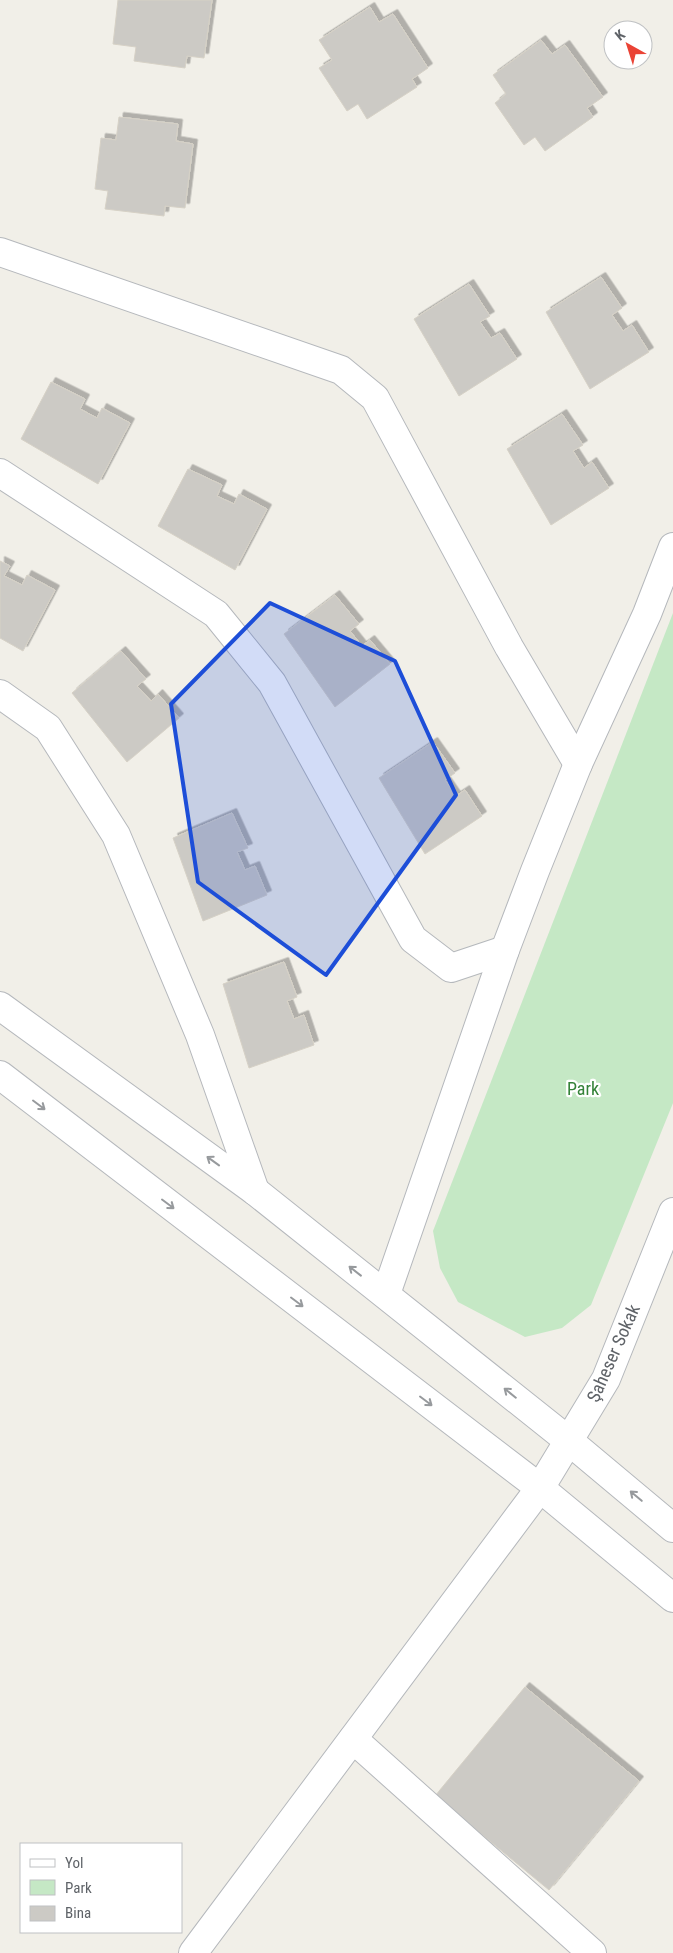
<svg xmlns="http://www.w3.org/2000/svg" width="673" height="1953" font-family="'Roboto Condensed',sans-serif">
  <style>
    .green { fill: #c5e8c5 }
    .building { fill: #cccac5; stroke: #d6d1c6; filter: url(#shadow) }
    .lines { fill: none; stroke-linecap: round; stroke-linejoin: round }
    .minor-casing { stroke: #b5b8bc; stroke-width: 30 }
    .minor { stroke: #fff; stroke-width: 28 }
    .oneway { stroke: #979a9d }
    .marked { fill: #1d4ed8; fill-opacity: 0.2; stroke: #1d4ed8; stroke-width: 4; stroke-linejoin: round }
    .labels { text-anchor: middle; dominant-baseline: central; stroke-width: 4.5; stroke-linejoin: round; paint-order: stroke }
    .park-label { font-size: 18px; fill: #348238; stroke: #fff }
    .street-label { font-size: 18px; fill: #5f6368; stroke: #fff }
  </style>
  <defs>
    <filter id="shadow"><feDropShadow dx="4.5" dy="-4.5" stdDeviation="0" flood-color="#0004"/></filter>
  </defs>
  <rect width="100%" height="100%" fill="#f1efe8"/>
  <!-- green -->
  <polygon class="green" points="673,613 673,1103 591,1305 562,1328 525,1337 458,1302 440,1268 433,1231"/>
  <!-- building -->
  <g class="building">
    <polygon points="118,0 212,0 204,58 187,56 185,68 134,61 136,47 113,44"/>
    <polygon points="370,7 379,22 393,14 428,68 412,79 417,87 367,119 358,104 347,111 319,68 332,60 319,40"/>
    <polygon points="541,40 552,54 565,45 603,97 587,108 593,117 545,151 535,137 524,145 495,103 506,94 493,75"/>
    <polygon points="119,117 178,124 176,141 193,144 185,208 165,206 164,216 105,209 108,191 95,189 101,138 116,140"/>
    <polygon points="601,277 622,308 612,315 623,331 632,325 649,352 590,389 546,312"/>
    <polygon points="469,284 490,316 480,322 491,338 500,333 517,359 459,396 414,319"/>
    <polygon points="51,382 85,399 80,409 97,418 102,408 130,423 98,484 21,439"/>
    <polygon points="562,414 583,445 573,451 584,468 592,462 609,488 551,525 507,449"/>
    <polygon points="188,469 222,485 217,496 234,504 239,494 267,509 235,570 158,526"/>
    <polygon points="0,561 10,566 4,576 22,585 27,575 55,590 23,651 0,638"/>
    <polygon points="335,595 359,624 350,631 362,646 370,640 390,664 335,707 284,634"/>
    <polygon points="121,651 146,679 137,686 151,701 158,694 179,718 127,762 72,693"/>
    <polygon points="433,742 455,773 445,780 456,796 465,790 482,816 425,854 379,778"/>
    <polygon points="232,813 248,848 237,852 245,870 255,866 267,895 203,921 173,838"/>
    <polygon points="284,962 297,997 287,1001 294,1019 304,1015 314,1045 249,1068 223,984"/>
    <polygon points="525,1687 639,1781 549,1890 435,1796"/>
  </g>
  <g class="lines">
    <!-- minor casing -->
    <g class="minor-casing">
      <g id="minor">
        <polyline points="0,252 341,370 375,398 509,647 578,764"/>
        <polyline points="0,473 216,614 272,683 413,939 451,968 505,950"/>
        <polyline points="0,694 48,728 116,835 200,1035 255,1191"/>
        <polyline points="0,1006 255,1191 569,1441 673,1528"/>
        <polyline points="0,1075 540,1488 673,1598"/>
        <polyline points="386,1294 505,950 535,871 578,764 647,614 673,547"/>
        <polyline points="353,1739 592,1953"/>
        <polyline points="193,1953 540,1488 606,1379 673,1212"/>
      </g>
    </g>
    <!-- minor -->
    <use href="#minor" class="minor"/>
  </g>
  <!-- one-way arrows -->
  <defs><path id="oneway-shaft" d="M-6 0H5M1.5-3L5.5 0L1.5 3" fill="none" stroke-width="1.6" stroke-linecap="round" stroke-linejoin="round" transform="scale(1.25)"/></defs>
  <g class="oneway">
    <use href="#oneway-shaft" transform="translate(39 1105) rotate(37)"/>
    <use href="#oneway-shaft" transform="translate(213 1161) rotate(-144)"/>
    <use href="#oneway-shaft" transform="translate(168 1204) rotate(37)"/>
    <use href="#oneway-shaft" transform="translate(355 1271) rotate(-142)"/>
    <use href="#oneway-shaft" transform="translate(297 1302) rotate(37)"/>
    <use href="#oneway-shaft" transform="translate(510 1393) rotate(-141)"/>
    <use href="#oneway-shaft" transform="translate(426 1401) rotate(37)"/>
    <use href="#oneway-shaft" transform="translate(636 1496) rotate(-140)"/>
  </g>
  <!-- marked area -->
  <path class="marked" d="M270 603 395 661 456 795 326 975 198 882 171 704Z"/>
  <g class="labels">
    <!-- park labels -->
    <g class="park-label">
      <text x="583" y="1088">Park</text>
    </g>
    <!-- street labels -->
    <g class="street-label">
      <text transform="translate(613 1353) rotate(-66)">Şaheser Sokak</text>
    </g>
  </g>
  <!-- legend -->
  <rect x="20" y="1843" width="162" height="90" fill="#ffffff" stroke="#bfc1c3"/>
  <rect x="30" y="1859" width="25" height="8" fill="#ffffff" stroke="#bfc1c3"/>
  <text x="65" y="1868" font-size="15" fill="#5f6368">Yol</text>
  <rect x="30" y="1880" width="25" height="15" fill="#c5e8c5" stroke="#bfc1c3"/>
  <text x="65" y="1893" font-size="15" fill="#5f6368">Park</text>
  <rect x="30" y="1906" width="25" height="15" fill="#cccac5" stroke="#bfc1c3"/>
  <text x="65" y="1918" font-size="15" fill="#5f6368">Bina</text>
  <!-- north arrow -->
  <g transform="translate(628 45) rotate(321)"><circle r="24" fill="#ffffff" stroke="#bfc1c3"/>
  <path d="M0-4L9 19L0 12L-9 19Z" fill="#ea4335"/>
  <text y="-8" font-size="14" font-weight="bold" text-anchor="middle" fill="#5f6368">K</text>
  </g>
</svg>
